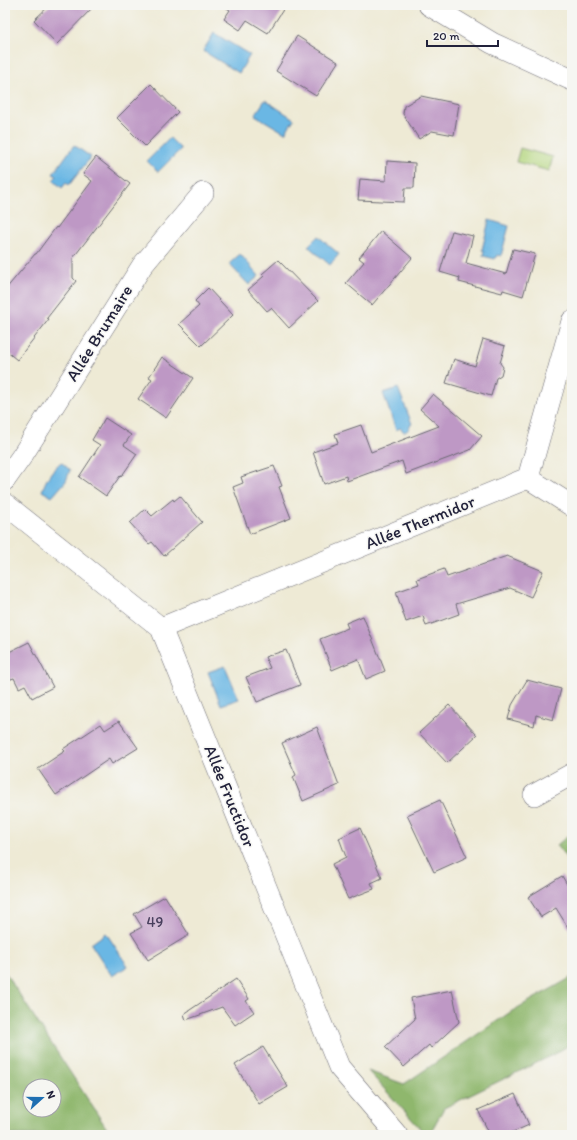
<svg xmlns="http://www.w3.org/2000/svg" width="577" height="1140" font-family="Itim,sans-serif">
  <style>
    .green { fill: #b4d67e; stroke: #6b7c5c }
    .forest { fill: #8fb76d; stroke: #586c54; fill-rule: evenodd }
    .water { fill: #6bb7e4; stroke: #466c90 }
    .building { fill: #be98c5 }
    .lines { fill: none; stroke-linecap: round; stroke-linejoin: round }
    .street-casing { stroke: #696871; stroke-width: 22 }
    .street { stroke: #fff; stroke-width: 21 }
    .labels { text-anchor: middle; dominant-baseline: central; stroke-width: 3; stroke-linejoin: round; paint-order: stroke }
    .number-label { font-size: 15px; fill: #49405e }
    .street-label { font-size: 17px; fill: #22223b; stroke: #f6f6f2 }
  </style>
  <rect width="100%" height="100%" fill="#f6f6f2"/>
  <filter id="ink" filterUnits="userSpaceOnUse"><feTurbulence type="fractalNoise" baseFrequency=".025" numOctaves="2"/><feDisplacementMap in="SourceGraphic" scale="8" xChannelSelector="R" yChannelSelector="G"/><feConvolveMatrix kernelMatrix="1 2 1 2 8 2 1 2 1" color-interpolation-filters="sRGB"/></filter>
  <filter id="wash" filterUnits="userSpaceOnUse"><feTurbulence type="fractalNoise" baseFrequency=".012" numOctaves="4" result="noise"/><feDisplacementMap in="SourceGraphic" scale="16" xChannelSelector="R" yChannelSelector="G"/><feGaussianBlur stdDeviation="0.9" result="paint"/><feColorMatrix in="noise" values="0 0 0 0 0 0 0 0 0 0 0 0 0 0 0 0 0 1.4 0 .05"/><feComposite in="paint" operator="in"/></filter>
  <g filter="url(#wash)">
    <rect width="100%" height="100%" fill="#eeead5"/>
    <!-- green -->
    <polygon class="green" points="520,148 553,157 549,171 516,162"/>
    <!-- forest -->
    <g class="forest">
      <polygon points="571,833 572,835 572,866 557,845"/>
      <path d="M5 972 111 1135H5ZM30 1086H54V1110H30Z"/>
      <polygon points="572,977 572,1043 553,1055 444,1108 429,1135 426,1135 368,1071 404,1084 512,1011"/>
    </g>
    <!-- water -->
    <g class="water">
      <polygon points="214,33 250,55 239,73 203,51"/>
      <polygon points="265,100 294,119 285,133 255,115"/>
      <polygon points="170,138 181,149 158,172 147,161"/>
      <polygon points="74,145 91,157 69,185 66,183 62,188 53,180 57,176 53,174"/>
      <polygon points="489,220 509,226 501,256 497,255 495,259 483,256 484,251 482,250"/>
      <polygon points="318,236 339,254 330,265 308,246"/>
      <polygon points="240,254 259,276 249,285 229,264"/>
      <path d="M398 388 412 424 410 425C409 429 408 431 404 432L400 428 396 430 383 393Z"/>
      <path d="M61 462 70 470 66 481 52 497 42 491C46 479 51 471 61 462Z"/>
      <polygon points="225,666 239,699 221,705 208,672"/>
      <polygon points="106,933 128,966 112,976 91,944"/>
    </g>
    <g id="blocks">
      <!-- building -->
      <g class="building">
        <polygon points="50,5 95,5 57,44 34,20"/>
        <polygon points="222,5 286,5 268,33 247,20 240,30 224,19 230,10"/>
        <polygon points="297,36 338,62 316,96 276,71"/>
        <polygon points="151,84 178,112 145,146 117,118"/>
        <polygon points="421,96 459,104 454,135 432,131 419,139 403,114 404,106"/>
        <polygon points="96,157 130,184 73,258 73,278 76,281 47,318 49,319 17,360 5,350 5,290 35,254 36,254 56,227 57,228 92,181 83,174"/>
        <polygon points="387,161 415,163 414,188 405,188 404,202 358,200 360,179 386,181"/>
        <polygon points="381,231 412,258 372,305 346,283 364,262 359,258"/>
        <polygon points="452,231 473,236 466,263 506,274 513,249 535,254 523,296 503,290 502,293 459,282 460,278 440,272"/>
        <polygon points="278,260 318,301 289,328 271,308 267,311 248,290 264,276 262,274"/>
        <polygon points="208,288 233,315 201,346 179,324 199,306 195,301"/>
        <polygon points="483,339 505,346 500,363 503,367 501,375 496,378 491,396 446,383 454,359 475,366"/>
        <polygon points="162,357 193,378 166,418 138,399 152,379 149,377"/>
        <polygon points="433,394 482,436 470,450 406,474 402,461 347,481 346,476 324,484 313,452 338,443 335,434 361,425 371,452 439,426 420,409"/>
        <polygon points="105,418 131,435 124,445 137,454 121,477 120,476 106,496 79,477 100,445 92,440"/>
        <polygon points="274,466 282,486 279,487 291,518 250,534 233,487 243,483 241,477"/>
        <polygon points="180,496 202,522 164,556 152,542 149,544 130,523 145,509 152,516 173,499 174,501"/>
        <polygon points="507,556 543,571 531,597 510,588 456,604 459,614 426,626 423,616 406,622 396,592 419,584 417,579 444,569 447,577"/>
        <polygon points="363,616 385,671 366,679 358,659 332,670 320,639 348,628 346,623"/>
        <polygon points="29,642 53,687 32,698 25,685 19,688 14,678 5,681 5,654"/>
        <polygon points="286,650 300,685 257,702 246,677 270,668 265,657"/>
        <polygon points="527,680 561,689 553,720 536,715 534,726 508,719 512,705"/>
        <polygon points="449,705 477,735 447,763 419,733"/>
        <polygon points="119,721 138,748 112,764 109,759 56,795 38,769 65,751 63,749 101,724 105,730"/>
        <polygon points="317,727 339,785 303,801 293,777 296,775 282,743"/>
        <polygon points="440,800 467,857 434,872 407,815"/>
        <polygon points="360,828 382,878 371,883 374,889 348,899 332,864 346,857 339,838"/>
        <polygon points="562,876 572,893 572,934 556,908 541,917 528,897"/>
        <polygon points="165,896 189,935 148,960 131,933 142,927 134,914"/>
        <polygon points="236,979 249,999 246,1001 254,1012 235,1025 222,1007 186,1020 184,1014"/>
        <polygon points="452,990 459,1022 431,1048 429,1045 404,1067 385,1047 415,1019 411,998"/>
        <polygon points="263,1047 288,1087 259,1104 235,1065"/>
        <polygon points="515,1094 529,1125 506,1135 490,1135 478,1110"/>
      </g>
    </g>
  </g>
  <g filter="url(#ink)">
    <use href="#blocks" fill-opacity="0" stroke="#696871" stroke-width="1"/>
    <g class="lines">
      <!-- street casing -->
      <g class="street-casing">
        <g id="street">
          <polyline points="429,5 492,43 572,80"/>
          <polyline points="528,478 572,506"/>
          <polyline points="5,480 22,456 142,266 203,193"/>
          <polyline points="5,504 161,628 339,1067 397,1135"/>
          <polyline points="161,628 528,478 572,321"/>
          <polyline points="534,795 572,774"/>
        </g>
      </g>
      <!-- street -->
      <use href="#street" class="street"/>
    </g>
  </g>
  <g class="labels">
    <!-- number labels -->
    <g class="number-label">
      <text x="155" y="922">49</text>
    </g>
    <!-- street labels -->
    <g class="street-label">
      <text transform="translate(99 333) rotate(-58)">Allée Brumaire</text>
      <text transform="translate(420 522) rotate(-22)">Allée Thermidor</text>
      <text transform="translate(230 796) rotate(68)">Allée Fructidor</text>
    </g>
  </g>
  <!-- margin -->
  <rect width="577" height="1140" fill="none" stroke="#f6f6f2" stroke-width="20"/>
  <!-- north arrow -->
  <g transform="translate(42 1098) rotate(69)"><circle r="19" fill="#f6f6f2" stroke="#a1a1a9"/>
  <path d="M0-3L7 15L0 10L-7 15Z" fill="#1f6fb2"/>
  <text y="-6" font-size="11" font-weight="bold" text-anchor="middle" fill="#22223b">N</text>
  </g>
  <!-- scale -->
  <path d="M427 40v6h71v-6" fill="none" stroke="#22223b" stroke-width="2"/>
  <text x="433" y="40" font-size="12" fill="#22223b" stroke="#f6f6f2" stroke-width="3" paint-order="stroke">20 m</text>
</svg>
